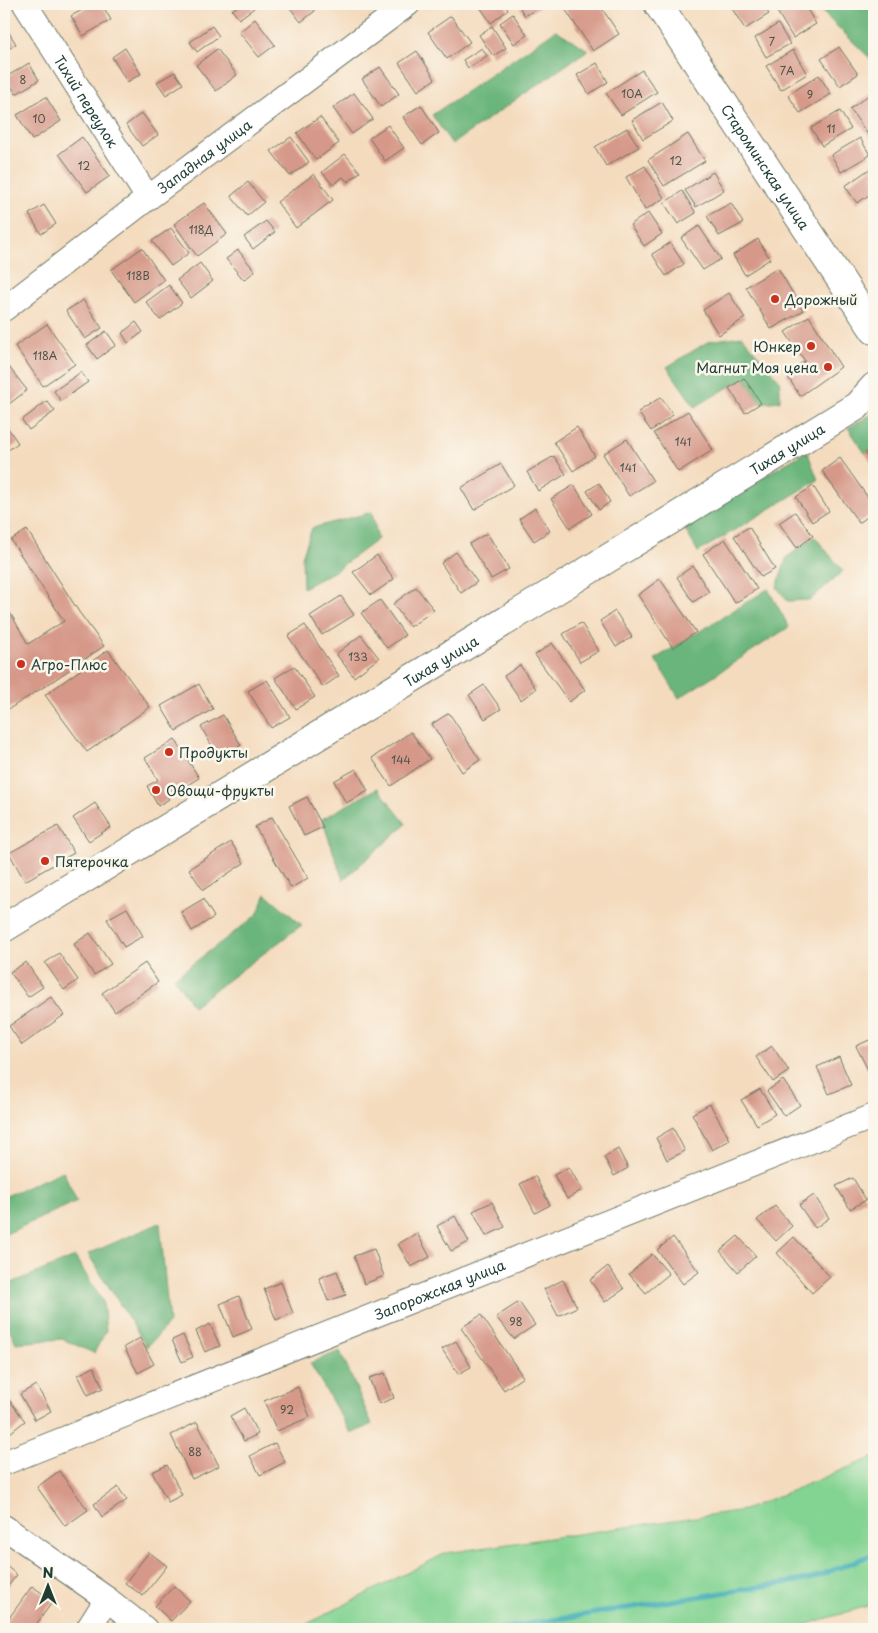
<svg xmlns="http://www.w3.org/2000/svg" width="878" height="1633" font-family="'Playpen Sans',sans-serif">
  <style>
    .green { fill: #83d392; stroke: #518863 }
    .forest { fill: #6ab57c; stroke: #447958 }
    .lines { fill: none; stroke-linecap: round; stroke-linejoin: round }
    .stream { stroke: #3cadb6; stroke-width: 5 }
    .building { fill: #d69888 }
    .minor-casing { stroke: #6a7464; stroke-width: 26 }
    .major-casing { stroke: #6a7464; stroke-width: 30 }
    .minor { stroke: #fff; stroke-width: 24 }
    .major { stroke: #fff; stroke-width: 28 }
    .poi-dot { fill: #c8321e; stroke: #fbf7ec; stroke-width: 2 }
    .labels { text-anchor: middle; dominant-baseline: central; stroke-width: 5; stroke-linejoin: round; paint-order: stroke }
    .number-label { font-size: 11px; fill: #4d5449 }
    .street-label { font-size: 14px; fill: #1f3d34; stroke: #fbf7ec }
    .poi-label { font-size: 14px; fill: #1f3d34; stroke: #fbf7ec; text-anchor: start }
  </style>
  <rect width="100%" height="100%" fill="#fbf7ec"/>
  <filter id="ink" filterUnits="userSpaceOnUse"><feTurbulence type="fractalNoise" baseFrequency=".02" numOctaves="2"/><feDisplacementMap in="SourceGraphic" scale="10" xChannelSelector="R" yChannelSelector="G"/><feConvolveMatrix kernelMatrix="1 2 1 2 8 2 1 2 1" color-interpolation-filters="sRGB"/></filter>
  <filter id="wash" filterUnits="userSpaceOnUse"><feTurbulence type="fractalNoise" baseFrequency=".0096" numOctaves="4" result="noise"/><feDisplacementMap in="SourceGraphic" scale="20" xChannelSelector="R" yChannelSelector="G"/><feGaussianBlur stdDeviation="1.12" result="paint"/><feColorMatrix in="noise" values="0 0 0 0 0 0 0 0 0 0 0 0 0 0 0 0 0 1.4 0 .05"/><feComposite in="paint" operator="in"/></filter>
  <g filter="url(#wash)">
    <rect width="100%" height="100%" fill="#f4dbbe"/>
    <!-- green -->
    <polygon class="green" points="874,1457 874,1604 791,1629 297,1629 446,1553 744,1510"/>
    <!-- forest -->
    <g class="forest">
      <polygon points="814,4 872,4 874,6 874,62"/>
      <polygon points="556,30 588,50 452,144 432,115"/>
      <polygon points="742,336 780,381 780,401 761,403 744,378 695,407 667,367 709,341"/>
      <polygon points="874,413 874,448 865,453 848,428"/>
      <polygon points="807,451 818,480 698,552 682,524"/>
      <polygon points="372,512 378,539 335,571 303,588 302,557 312,528"/>
      <polygon points="815,537 843,571 810,600 787,601 777,587 787,557"/>
      <polygon points="768,589 789,627 679,698 655,659"/>
      <polygon points="378,788 406,824 343,880 322,819"/>
      <polygon points="266,894 302,925 193,1006 174,978 257,915"/>
      <polygon points="63,1171 77,1201 4,1235 4,1197"/>
      <polygon points="160,1223 169,1323 147,1347 88,1254"/>
      <polygon points="75,1257 103,1302 106,1331 94,1353 62,1339 16,1343 4,1317 4,1286"/>
      <polygon points="340,1351 372,1424 351,1434 310,1363"/>
    </g>
    <g class="lines">
      <!-- stream -->
      <polyline class="stream" points="500,1629 508,1627 810,1579 874,1554"/>
    </g>
    <g id="blocks">
      <!-- building -->
      <g class="building">
        <polygon points="93,4 102,4 111,20 83,36 71,16"/>
        <polygon points="241,4 251,4 254,8 239,19 232,10"/>
        <polygon points="287,4 310,4 315,11 301,22"/>
        <polygon points="478,4 504,4 508,10 491,23"/>
        <polygon points="527,4 537,4 539,7 525,16 520,8"/>
        <polygon points="572,4 599,4 619,34 593,51 565,9"/>
        <polygon points="729,4 762,4 769,14 745,29"/>
        <polygon points="786,4 804,4 816,24 793,38 776,10"/>
        <polygon points="513,14 527,35 514,44 500,23"/>
        <polygon points="451,16 470,42 447,59 428,32"/>
        <polygon points="255,19 275,45 259,57 239,32"/>
        <polygon points="778,24 790,44 766,57 755,38"/>
        <polygon points="5,26 16,44 4,52 4,27"/>
        <polygon points="212,26 219,36 197,52 190,42"/>
        <polygon points="492,26 506,48 493,56 479,35"/>
        <polygon points="839,47 858,74 840,86 821,59"/>
        <polygon points="125,48 141,74 127,82 112,57"/>
        <polygon points="482,48 487,56 468,68 463,60"/>
        <polygon points="217,49 237,75 216,91 196,65"/>
        <polygon points="793,50 807,74 781,90 766,66"/>
        <polygon points="417,51 435,79 418,91 399,63"/>
        <polygon points="29,63 39,80 16,94 6,77"/>
        <polygon points="597,63 608,82 589,94 577,75"/>
        <polygon points="380,67 399,94 381,107 362,79"/>
        <polygon points="642,70 657,92 621,115 606,93"/>
        <polygon points="175,72 183,84 166,95 157,82"/>
        <polygon points="819,75 831,94 800,113 788,95"/>
        <polygon points="874,91 874,143 850,109"/>
        <polygon points="354,93 373,119 352,134 333,108"/>
        <polygon points="46,97 61,121 32,140 17,115"/>
        <polygon points="662,102 673,121 643,139 632,120"/>
        <polygon points="421,105 439,133 422,145 403,117"/>
        <polygon points="840,111 851,129 822,146 811,128"/>
        <polygon points="142,113 158,135 142,146 126,125"/>
        <polygon points="320,117 339,143 316,160 297,133"/>
        <polygon points="388,125 404,148 385,161 369,138"/>
        <polygon points="627,128 639,147 606,166 595,147"/>
        <polygon points="688,134 705,161 664,186 648,160"/>
        <polygon points="82,137 110,176 87,192 59,154"/>
        <polygon points="291,137 309,162 290,176 271,151"/>
        <polygon points="860,138 870,155 841,172 831,155"/>
        <polygon points="345,154 360,172 348,182 343,177 333,185 322,172"/>
        <polygon points="645,166 664,198 645,210 626,177"/>
        <polygon points="874,166 874,192 857,203 845,186"/>
        <polygon points="713,172 724,190 696,207 685,190"/>
        <polygon points="314,174 333,200 296,228 277,202"/>
        <polygon points="248,182 264,202 247,216 231,196"/>
        <polygon points="682,191 696,213 678,224 664,203"/>
        <polygon points="204,203 227,234 197,256 174,224"/>
        <polygon points="731,203 743,223 719,236 707,216"/>
        <polygon points="44,205 56,224 41,234 29,214"/>
        <polygon points="648,213 662,234 644,246 630,225"/>
        <polygon points="266,221 275,232 253,249 244,237"/>
        <polygon points="699,226 721,259 703,270 681,238"/>
        <polygon points="171,228 189,253 171,266 152,241"/>
        <polygon points="758,239 770,259 745,275 733,255"/>
        <polygon points="670,243 684,264 666,276 652,254"/>
        <polygon points="142,248 164,280 134,302 111,270"/>
        <polygon points="238,250 255,271 244,280 226,259"/>
        <polygon points="200,263 213,281 191,298 177,280"/>
        <polygon points="778,268 803,311 771,329 746,287"/>
        <polygon points="169,285 182,303 160,320 146,302"/>
        <polygon points="729,293 745,318 719,335 703,310"/>
        <polygon points="83,300 102,328 85,339 66,311"/>
        <polygon points="809,316 841,367 800,396 786,374 805,361 785,332"/>
        <polygon points="136,322 143,332 128,343 122,333"/>
        <polygon points="47,324 75,364 43,386 15,346"/>
        <polygon points="106,331 116,345 97,359 87,345"/>
        <polygon points="9,367 27,390 4,408 4,371"/>
        <polygon points="81,372 88,382 61,401 54,391"/>
        <polygon points="744,378 761,403 745,413 729,388"/>
        <polygon points="661,397 673,415 651,431 638,412"/>
        <polygon points="47,401 55,411 29,430 22,420"/>
        <polygon points="688,411 713,450 678,472 654,433"/>
        <polygon points="4,422 18,443 4,453"/>
        <polygon points="577,427 595,456 573,471 554,442"/>
        <polygon points="627,439 653,481 629,496 603,454"/>
        <polygon points="874,448 874,467 865,453"/>
        <polygon points="554,456 566,474 538,491 527,472"/>
        <polygon points="840,458 874,506 874,512 859,523 822,471"/>
        <polygon points="501,464 514,485 474,510 461,488"/>
        <polygon points="599,483 610,502 599,510 587,491"/>
        <polygon points="574,485 592,514 570,528 551,499"/>
        <polygon points="813,486 829,511 812,522 796,497"/>
        <polygon points="535,508 550,531 534,541 519,519"/>
        <polygon points="795,512 813,536 797,548 779,523"/>
        <polygon points="749,527 775,569 761,577 734,536"/>
        <polygon points="27,530 79,612 104,646 50,683 4,712 4,602 28,644 64,621 11,540"/>
        <polygon points="487,533 509,569 491,579 469,544"/>
        <polygon points="725,539 757,589 735,603 703,554"/>
        <polygon points="456,552 477,582 461,593 441,563"/>
        <polygon points="377,555 394,579 371,595 353,572"/>
        <polygon points="693,566 709,592 693,602 677,577"/>
        <polygon points="660,579 696,632 673,648 638,595"/>
        <polygon points="416,587 434,610 410,627 393,604"/>
        <polygon points="341,596 354,615 322,635 310,616"/>
        <polygon points="380,600 405,635 387,648 361,613"/>
        <polygon points="615,611 632,637 616,647 600,621"/>
        <polygon points="581,623 599,651 580,662 563,634"/>
        <polygon points="305,625 339,676 323,687 288,636"/>
        <polygon points="361,635 379,658 354,677 336,654"/>
        <polygon points="552,643 585,690 569,702 535,655"/>
        <polygon points="108,650 150,707 87,752 45,695"/>
        <polygon points="520,665 536,689 521,700 504,676"/>
        <polygon points="294,666 315,697 296,709 275,678"/>
        <polygon points="267,680 290,717 271,728 248,691"/>
        <polygon points="199,684 213,709 176,731 161,706"/>
        <polygon points="484,685 501,709 485,719 469,695"/>
        <polygon points="449,713 480,760 462,772 432,724"/>
        <polygon points="223,715 241,745 219,758 201,727"/>
        <polygon points="411,732 430,759 391,786 372,758"/>
        <polygon points="175,739 199,778 168,797 169,799 158,806 147,786 158,780 145,758"/>
        <polygon points="356,769 368,791 346,803 334,781"/>
        <polygon points="307,797 323,827 304,836 289,806"/>
        <polygon points="95,803 111,827 89,841 73,818"/>
        <polygon points="272,817 308,878 291,888 255,827"/>
        <polygon points="58,826 74,853 25,881 9,853"/>
        <polygon points="231,842 244,863 203,890 189,869"/>
        <polygon points="203,899 214,917 192,931 181,912"/>
        <polygon points="127,908 143,936 124,947 107,919"/>
        <polygon points="90,933 111,964 94,975 74,944"/>
        <polygon points="59,953 78,980 64,990 45,963"/>
        <polygon points="26,962 43,987 28,997 10,972"/>
        <polygon points="145,963 158,982 115,1012 102,993"/>
        <polygon points="51,997 64,1015 22,1045 9,1026"/>
        <polygon points="874,1038 874,1074 871,1076 856,1046"/>
        <polygon points="772,1046 789,1071 773,1082 756,1057"/>
        <polygon points="839,1057 851,1085 829,1094 817,1067"/>
        <polygon points="783,1080 800,1105 784,1116 767,1091"/>
        <polygon points="760,1089 775,1114 757,1125 741,1100"/>
        <polygon points="710,1104 730,1140 712,1150 692,1114"/>
        <polygon points="673,1128 685,1151 667,1160 656,1138"/>
        <polygon points="618,1149 628,1168 614,1176 604,1157"/>
        <polygon points="569,1167 582,1190 567,1199 554,1175"/>
        <polygon points="535,1176 550,1205 535,1213 520,1184"/>
        <polygon points="853,1178 866,1200 850,1209 836,1186"/>
        <polygon points="814,1195 829,1218 815,1228 799,1205"/>
        <polygon points="492,1202 505,1227 486,1236 473,1211"/>
        <polygon points="775,1206 792,1226 776,1241 757,1220"/>
        <polygon points="455,1216 469,1242 451,1251 437,1226"/>
        <polygon points="417,1233 430,1257 411,1267 398,1244"/>
        <polygon points="738,1236 756,1256 738,1272 720,1251"/>
        <polygon points="673,1237 699,1272 683,1284 657,1250"/>
        <polygon points="794,1237 830,1277 812,1293 777,1253"/>
        <polygon points="374,1249 384,1276 364,1284 354,1256"/>
        <polygon points="652,1254 669,1274 646,1293 629,1274"/>
        <polygon points="608,1266 624,1289 605,1302 590,1280"/>
        <polygon points="337,1271 346,1295 328,1301 319,1278"/>
        <polygon points="563,1280 577,1307 558,1316 544,1289"/>
        <polygon points="281,1282 293,1313 276,1320 264,1289"/>
        <polygon points="239,1296 252,1329 233,1337 220,1304"/>
        <polygon points="519,1302 535,1325 514,1339 496,1317"/>
        <polygon points="481,1315 523,1377 504,1390 461,1328"/>
        <polygon points="210,1324 220,1346 205,1352 196,1331"/>
        <polygon points="183,1335 193,1357 182,1362 172,1340"/>
        <polygon points="140,1338 154,1364 138,1373 124,1347"/>
        <polygon points="456,1341 471,1367 458,1374 442,1349"/>
        <polygon points="94,1367 103,1388 88,1395 78,1375"/>
        <polygon points="385,1373 394,1398 379,1404 369,1378"/>
        <polygon points="36,1385 51,1411 35,1420 20,1394"/>
        <polygon points="298,1387 310,1417 277,1431 264,1401"/>
        <polygon points="4,1393 25,1421 10,1433 4,1425"/>
        <polygon points="244,1408 258,1434 244,1441 230,1416"/>
        <polygon points="197,1422 219,1466 192,1479 171,1435"/>
        <polygon points="275,1443 285,1462 260,1475 250,1456"/>
        <polygon points="167,1465 182,1495 168,1502 152,1472"/>
        <polygon points="59,1471 88,1510 65,1526 37,1487"/>
        <polygon points="118,1487 127,1500 102,1517 94,1504"/>
        <polygon points="149,1552 167,1566 143,1596 125,1583"/>
        <polygon points="4,1564 17,1575 4,1591"/>
        <polygon points="32,1586 53,1601 33,1629 4,1629 4,1625"/>
        <polygon points="174,1586 190,1601 171,1621 155,1606"/>
      </g>
    </g>
  </g>
  <g filter="url(#ink)">
    <use href="#blocks" fill-opacity="0" stroke="#6a7464" stroke-width="1"/>
    <g class="lines">
      <!-- minor casing -->
      <g class="minor-casing">
        <g id="minor">
          <path id="s1" d="M25 4 148 198"/>
          <path id="s2" d="M4 309 148 198 408 4"/>
          <path id="s3" d="M4 1463 874 1116"/>
          <polyline points="4,1527 107,1599 145,1629"/>
          <polyline points="88,1629 107,1599"/>
        </g>
      </g>
      <!-- major casing -->
      <g class="major-casing">
        <g id="major">
          <path id="s4" d="M658 4 874 330"/>
          <path id="s5" d="M4 928 857 406 874 387"/>
        </g>
      </g>
      <!-- minor -->
      <use href="#minor" class="minor"/>
      <!-- major -->
      <use href="#major" class="major"/>
    </g>
  </g>
  <!-- markers -->
  <g class="poi-dot">
    <circle cx="775" cy="299" r="5"/>
    <circle cx="811" cy="346" r="5"/>
    <circle cx="828" cy="367" r="5"/>
    <circle cx="21" cy="664" r="5"/>
    <circle cx="169" cy="752" r="5"/>
    <circle cx="156" cy="790" r="5"/>
    <circle cx="45" cy="861" r="5"/>
  </g>
  <g class="labels">
    <!-- number labels -->
    <g class="number-label">
      <text x="772" y="41">7</text>
      <text x="787" y="70">7А</text>
      <text x="23" y="79">8</text>
      <text x="632" y="93">10А</text>
      <text x="810" y="94">9</text>
      <text x="39" y="118">10</text>
      <text x="831" y="128">11</text>
      <text x="676" y="160">12</text>
      <text x="84" y="165">12</text>
      <text x="201" y="229">118Д</text>
      <text x="138" y="275">118В</text>
      <text x="45" y="355">118А</text>
      <text x="683" y="441">141</text>
      <text x="628" y="467">141</text>
      <text x="358" y="656">133</text>
      <text x="401" y="759">144</text>
      <text x="516" y="1321">98</text>
      <text x="287" y="1409">92</text>
      <text x="195" y="1451">88</text>
    </g>
    <!-- street labels -->
    <g class="street-label">
      <text stroke="none"><textPath href="#s1" startOffset="115">Тихий переулок</textPath></text>
      <text stroke="none"><textPath href="#s2" startOffset="252">Западная улица</textPath></text>
      <text stroke="none"><textPath href="#s4" startOffset="195">Староминская улица</textPath></text>
      <text stroke="none"><textPath href="#s5" startOffset="918">Тихая улица</textPath></text>
      <text stroke="none"><textPath href="#s5" startOffset="512">Тихая улица</textPath></text>
      <text stroke="none"><textPath href="#s3" startOffset="469">Запорожская улица</textPath></text>
    </g>
    <!-- poi labels -->
    <g class="poi-label">
      <text x="785" y="299">Дорожный</text>
      <text x="801" y="346" text-anchor="end">Юнкер</text>
      <text x="818" y="367" text-anchor="end">Магнит Моя цена</text>
      <text x="31" y="664">Агро-Плюс</text>
      <text x="179" y="752">Продукты</text>
      <text x="166" y="790">Овощи-фрукты</text>
      <text x="55" y="861">Пятерочка</text>
    </g>
  </g>
  <!-- margin -->
  <rect width="878" height="1633" fill="none" stroke="#fbf7ec" stroke-width="20"/>
  <!-- north arrow -->
  <g transform="translate(48 1586)" stroke="#fbf7ec" stroke-width="4" paint-order="stroke">
  <path d="M0-4L9 19L0 12L-9 19Z" fill="#1f3d34"/>
  <text y="-8" font-size="14" font-weight="bold" text-anchor="middle" fill="#1f3d34">N</text>
  </g>
</svg>
